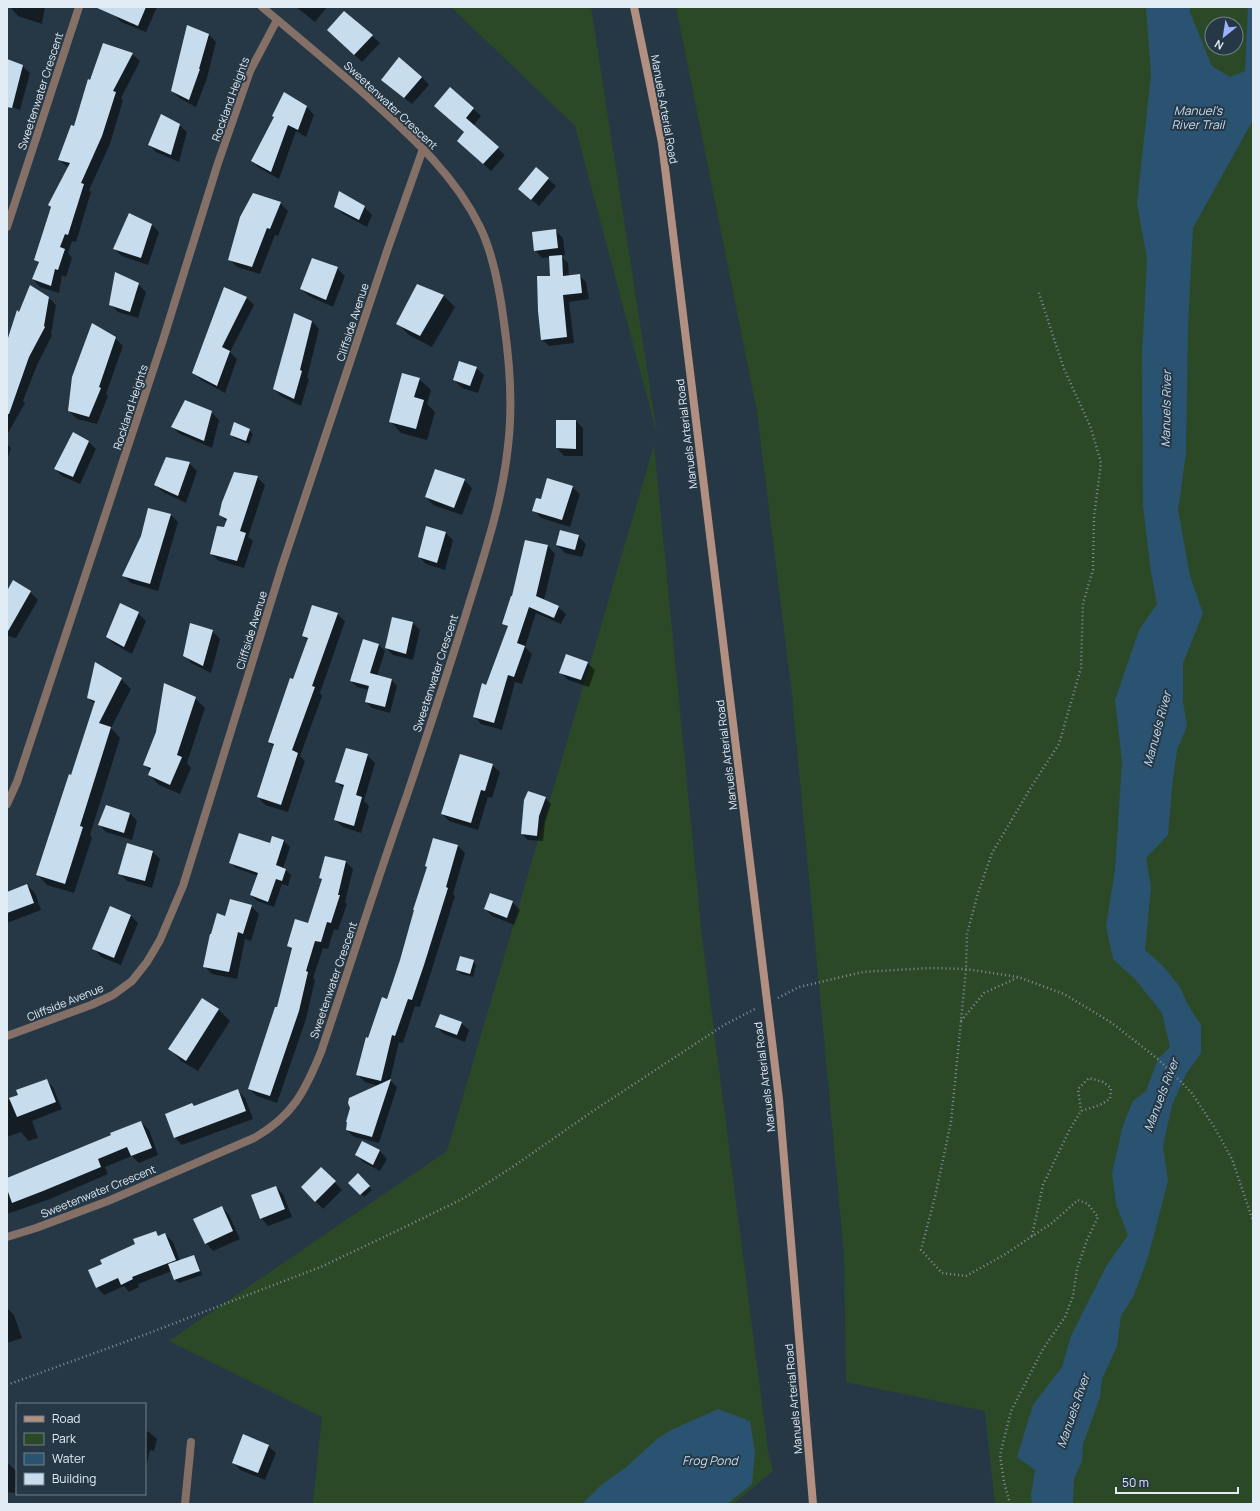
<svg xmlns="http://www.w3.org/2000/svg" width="1260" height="1511" font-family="Manrope,sans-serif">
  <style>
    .green { fill: #2c4927; fill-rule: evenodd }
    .water { fill: #2a5371 }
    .shadow { fill: #0007 }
    .building { fill: #c7ddee }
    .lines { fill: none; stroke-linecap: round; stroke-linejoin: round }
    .path { stroke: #808e99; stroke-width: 2.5; stroke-dasharray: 1 3; stroke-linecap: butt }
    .minor { stroke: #857067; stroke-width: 8 }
    .secondary { stroke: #b29081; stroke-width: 8 }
    .labels { text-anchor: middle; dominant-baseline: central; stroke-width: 4; stroke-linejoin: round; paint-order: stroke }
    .street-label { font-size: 11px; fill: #e2ecf5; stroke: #263845 }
    .water-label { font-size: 12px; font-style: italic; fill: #c6dff4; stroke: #263845 }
  </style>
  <rect width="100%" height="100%" fill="#263845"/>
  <!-- green -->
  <g class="green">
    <polygon points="451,7 591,7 657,434 575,126"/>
    <path d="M676 7H1253V1504H995L985 1411 846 1382 844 1254 792 695 757 412ZM1212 24H1236V48H1212Z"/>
    <polygon points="654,445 702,937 768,1451 773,1471 733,1504 313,1504 322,1417 169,1341 447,1151"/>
  </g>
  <!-- water -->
  <g class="water">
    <polygon points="1146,7 1190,7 1190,12 1212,66 1230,77 1245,71 1248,7 1253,7 1253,120 1193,228 1188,325 1186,453 1178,510 1190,576 1203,613 1183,663 1183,702 1187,726 1177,750 1172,787 1168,835 1146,858 1151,887 1145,950 1162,965 1180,987 1188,1005 1201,1025 1201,1053 1186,1074 1172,1105 1163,1146 1168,1181 1148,1257 1134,1295 1121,1316 1117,1346 1102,1379 1100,1397 1083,1444 1082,1461 1074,1479 1073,1504 1032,1504 1031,1495 1035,1470 1017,1457 1033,1405 1062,1367 1071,1336 1091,1296 1107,1265 1128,1235 1116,1204 1112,1173 1123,1125 1133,1101 1146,1091 1158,1059 1170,1047 1162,1013 1135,979 1113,959 1106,926 1115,870 1122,762 1115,700 1139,630 1157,604 1151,572 1143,506 1142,355 1147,259 1137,203 1151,75"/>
    <polygon points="718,1409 750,1421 755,1453 752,1484 727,1504 582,1504 601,1485 625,1468 657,1439 671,1430"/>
  </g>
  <!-- shadow -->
  <g class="shadow">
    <polygon points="11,7 45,7 42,24 18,16 11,8"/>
    <polygon points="117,7 157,7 146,32 121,22 113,14"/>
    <polygon points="296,7 327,7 315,22"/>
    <polygon points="344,12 380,43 362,62 336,37"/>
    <polygon points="209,35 216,42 207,78 196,107 179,98 172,91"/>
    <polygon points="132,54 140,61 121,98 123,100 110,144 89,190 91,192 76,242 72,241 68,253 72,258 66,277 62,275 59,293 40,287 33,279 39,264 35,259 51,208 49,205 69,168 59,160 74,127"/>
    <polygon points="7,60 22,66 30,73 20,110 7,105"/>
    <polygon points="422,77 429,85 412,104 382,80"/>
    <polygon points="450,88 481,116 473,126 505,155 491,171 466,148 465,133 435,106"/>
    <polygon points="285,94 307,107 314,115 306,137 296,131 279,179 259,168 252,161 275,117"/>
    <polygon points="179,125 187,132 179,162 156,152 149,145"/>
    <polygon points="548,179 556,186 539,206 527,196"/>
    <polygon points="280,203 288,211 278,236 275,235 260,274 237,267 229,259"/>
    <polygon points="335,206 364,207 372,215 367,227 343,214"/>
    <polygon points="152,225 159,232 148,265 122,256 114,249"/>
    <polygon points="555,230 563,238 565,255 561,256 568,263 569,276 579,275 586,282 589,299 569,302 574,343 549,346 542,339 551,277 550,257 542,258 535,250"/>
    <polygon points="337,268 345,276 333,307 309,296 301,289"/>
    <polygon points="138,284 146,292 138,318 118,312 110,304"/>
    <polygon points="443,295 455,307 432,347 409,335 397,323"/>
    <polygon points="246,297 254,305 230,352 237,359 225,393 201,380 193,372"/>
    <polygon points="49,298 56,305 51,334 52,335 37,365 23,401 25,403 7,435 7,344 20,313"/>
    <polygon points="312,321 319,329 307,378 309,379 301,406 281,396 274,389"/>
    <polygon points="115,338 123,346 106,394 108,396 97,424 77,419 69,411"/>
    <polygon points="476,368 484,375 478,393 462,388 454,380"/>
    <polygon points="419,379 431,390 427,404 435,412 427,440 401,433 390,421"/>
    <polygon points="211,412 219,420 212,448 180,434 172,427"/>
    <polygon points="576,421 583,428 583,456 564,456 557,448"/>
    <polygon points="249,430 253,434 249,444 234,438 231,435"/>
    <polygon points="74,433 89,442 96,449 80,484 62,476 55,469"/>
    <polygon points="7,444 11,448 7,460"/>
    <polygon points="189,463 197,471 186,503 163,492 155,485"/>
    <polygon points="257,477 265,485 248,537 253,541 244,568 219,561 211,554 227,522 220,515"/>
    <polygon points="464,480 472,488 462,515 433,505 426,497"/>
    <polygon points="572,487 580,494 570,527 541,518 534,510 542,501"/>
    <polygon points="171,515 178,522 158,591 131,583 124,576"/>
    <polygon points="446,533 453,540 445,570 426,564 419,557"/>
    <polygon points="578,536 586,544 582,557 565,553 557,545"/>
    <polygon points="526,541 548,546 555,554 544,600 558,607 566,614 561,624 536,613 525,647 532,654 522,684 515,682 502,730 481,724 474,716 487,686 508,628 503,623 513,597"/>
    <polygon points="13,581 30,592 38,600 16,638 7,636 7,593"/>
    <polygon points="138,613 146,621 132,654 114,644 107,637"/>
    <polygon points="337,614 345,621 320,693 322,696 300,756 305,761 288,812 265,805 258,797 274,747 269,742 308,641 303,636"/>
    <polygon points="393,618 413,623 420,630 413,660 393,655 386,648"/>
    <polygon points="212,631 220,639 211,673 191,663 184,655"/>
    <polygon points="364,640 379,645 385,651 377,676 392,680 397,686 390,713 372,708 366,702 369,690 357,687 351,681"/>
    <polygon points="587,663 595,670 589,687 568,680 560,672"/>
    <polygon points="121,679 131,689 111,728 120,738 90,835 92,838 74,893 47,885 38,875 72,776 95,704 88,698"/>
    <polygon points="195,698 205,708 187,763 191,768 180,794 159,785 149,775 151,771 144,764"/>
    <polygon points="367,755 375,763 364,801 369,806 361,833 343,827 335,820 344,789 336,782"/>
    <polygon points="492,765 500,772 492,798 488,797 478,830 449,821 442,814"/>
    <polygon points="545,798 551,804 545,822 543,841 528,840 522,834"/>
    <polygon points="107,806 130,813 137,821 132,840 106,832 99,824"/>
    <polygon points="273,837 284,841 290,847 283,869 286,870 291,875 288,886 282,884 274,907 257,901 251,895 258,876 236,868 230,862 270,844"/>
    <polygon points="434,839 458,846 465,853 453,894 455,896 420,1007 415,1006 403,1043 399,1042 390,1080 397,1087 379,1143 354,1137 347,1130 378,1086 365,1082 358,1075 369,1039 387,1000 400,960 428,868 426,866"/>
    <polygon points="127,845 153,852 160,859 152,888 127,881 119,873"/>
    <polygon points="346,862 353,869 345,902 347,904 338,930 334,929 328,949 323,948 313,978 315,980 306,1019 277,1103 257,1096 249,1089 277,1008 292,950 288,946 309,924 323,880 320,878"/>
    <polygon points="27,885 35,893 41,910 7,923 7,893"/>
    <polygon points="512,902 520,910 514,925 492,916 485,909"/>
    <polygon points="251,906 259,914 251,941 245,939 237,979 212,974 204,966 226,917"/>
    <polygon points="131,916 138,923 121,965 101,957 94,949"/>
    <polygon points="473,961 476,965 473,977 461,974 457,970"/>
    <polygon points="203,1000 219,1010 230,1021 198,1071 181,1061 170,1049"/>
    <polygon points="461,1023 469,1030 465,1042 444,1034 436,1027"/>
    <polygon points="46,1080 53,1087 62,1109 32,1121 38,1138 28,1141 21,1132 7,1137 7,1100 19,1095"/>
    <polygon points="238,1091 245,1098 253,1119 182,1145 175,1138 195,1107"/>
    <polygon points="141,1122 149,1130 158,1155 139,1163 132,1156 105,1167 108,1174 50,1199 7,1214 7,1179 112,1136"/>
    <polygon points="363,1142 380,1151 387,1159 380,1171 363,1162 356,1155"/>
    <polygon points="321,1168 342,1190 323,1209 302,1187"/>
    <polygon points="358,1175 372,1190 364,1197 350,1183"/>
    <polygon points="276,1187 283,1194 292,1217 268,1226 261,1218"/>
    <polygon points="222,1207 229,1215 240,1239 213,1251 206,1243"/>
    <polygon points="155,1232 160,1237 165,1234 173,1242 180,1261 193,1257 197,1260 202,1275 179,1283 175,1280 172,1271 138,1284 139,1287 129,1292 124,1286 104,1295 97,1287 103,1264 136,1245"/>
    <polygon points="7,1308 14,1315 22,1338 7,1343"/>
    <polygon points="145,1431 149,1432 157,1439 154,1451 150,1450 145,1471"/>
    <polygon points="268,1446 276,1453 265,1480 240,1470 233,1462"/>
    <polygon points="7,1464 9,1464 17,1472 15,1493 7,1492"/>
  </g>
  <!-- building -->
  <g class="building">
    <polygon points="95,7 146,7 138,26"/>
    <polygon points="344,11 373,35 354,55 327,30"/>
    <polygon points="187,25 209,34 199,69 200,69 189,100 171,91"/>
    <polygon points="103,43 133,53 113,91 116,92 102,136 81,183 84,184 68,235 65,234 60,247 65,249 58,270 55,269 51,286 32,279 39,262 34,260 51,207 48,205 70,163 58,160 71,125 74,126 88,79 90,80"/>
    <polygon points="399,57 422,77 404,98 381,80"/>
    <polygon points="7,59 23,65 12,108 7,107"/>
    <polygon points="450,87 474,108 466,118 499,147 483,164 457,141 464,132 434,106"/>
    <polygon points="284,92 307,106 298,130 288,125 271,172 251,161 274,117 272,116"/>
    <polygon points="161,114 180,124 171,155 148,145"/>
    <polygon points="536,167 549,178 531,200 518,189"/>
    <polygon points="339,191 365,206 359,220 334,207"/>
    <polygon points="253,193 281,202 270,229 267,228 252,267 228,260 240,217"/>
    <polygon points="129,213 152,224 141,258 113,249"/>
    <polygon points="556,229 558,248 534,251 532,232"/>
    <polygon points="562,255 563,276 580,274 582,293 563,295 567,337 541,340 538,311 537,276 550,276 549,256"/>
    <polygon points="312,258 338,267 326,300 300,289"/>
    <polygon points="115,272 139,283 130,312 109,305"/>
    <polygon points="417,284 444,295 420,336 396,324"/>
    <polygon points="30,285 49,297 44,326 45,327 29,357 9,414 7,414 7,341 17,310 19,312"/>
    <polygon points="224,287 247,297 222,347 230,351 217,386 192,373"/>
    <polygon points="294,313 312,321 300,370 302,371 294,399 273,389"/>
    <polygon points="92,323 116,337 99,387 101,388 89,417 68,411 72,377"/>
    <polygon points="459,361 477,367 470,386 453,380"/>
    <polygon points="402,373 420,378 414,397 424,400 416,429 389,422"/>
    <polygon points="185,400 212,411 204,441 171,427"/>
    <polygon points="556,420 576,420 576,449 556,448"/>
    <polygon points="234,422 250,429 246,441 230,435"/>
    <polygon points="73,432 89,441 73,477 54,469"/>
    <polygon points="166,457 190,462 178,496 154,485"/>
    <polygon points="435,469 465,479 454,508 425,497"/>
    <polygon points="234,472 258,476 240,531 246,533 237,561 210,554 217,526 224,527 227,519 219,515 222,502"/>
    <polygon points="547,478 573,486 562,520 532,511 536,498 541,499"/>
    <polygon points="148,508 171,514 150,584 122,576 141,536"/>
    <polygon points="426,526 446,532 437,563 418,557"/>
    <polygon points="560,530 579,535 575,550 556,545"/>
    <polygon points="525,540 548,545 536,596 559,606 554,618 529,607 517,643 525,646 514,677 508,675 494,723 473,717 482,683 486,685 508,626 502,624 511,596 512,596"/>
    <polygon points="13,580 31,591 7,633 7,591"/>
    <polygon points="120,603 139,612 124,647 106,637"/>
    <polygon points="312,605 338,613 312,686 315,687 292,750 298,753 281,805 257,797 274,744 268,742 290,678 293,679 308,638 302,636"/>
    <polygon points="392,617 413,622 406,654 385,648"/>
    <polygon points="190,623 213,630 203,666 183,656"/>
    <polygon points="363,639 379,644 370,673 392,679 385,707 365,702 369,686 350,681"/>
    <polygon points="566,654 588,662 581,680 559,673"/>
    <polygon points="95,662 122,678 99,723 111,727 80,826 83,827 65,884 36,875 69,774 71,775 95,701 87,698"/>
    <polygon points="164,683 196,697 177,755 182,757 170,785 148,775 151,768 143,765 156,732"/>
    <polygon points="346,748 368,754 356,795 362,797 354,826 334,820 344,785 335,782"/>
    <polygon points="460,754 493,764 485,791 481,790 471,823 441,814"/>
    <polygon points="528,791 546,797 539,816 537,836 521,834 524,800"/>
    <polygon points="106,805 130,813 124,833 98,825"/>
    <polygon points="239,833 270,843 272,836 284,840 276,865 286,869 282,881 276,879 268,902 250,895 258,873 229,863"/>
    <polygon points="433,838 458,845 446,887 448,888 424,965 412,1000 408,999 395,1036 392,1035 381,1081 356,1075 366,1037 368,1038 382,997 387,999 400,960 414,910 413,910 427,867 425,866"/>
    <polygon points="127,843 153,851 145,881 118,874"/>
    <polygon points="325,856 346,861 338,895 340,895 331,923 327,922 321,942 315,941 306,971 308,972 299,1011 270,1096 248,1089 275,1007 277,1007 292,948 287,946 295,919 308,923 322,879 319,878"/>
    <polygon points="27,884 34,903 7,913 7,892"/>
    <polygon points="490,893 513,901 507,918 484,909"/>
    <polygon points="230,899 252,905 243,934 238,932 229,972 203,967 210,934 211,934 217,913 225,916"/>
    <polygon points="110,906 131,915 114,958 92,949"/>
    <polygon points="460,956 474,960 470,974 456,970"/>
    <polygon points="202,998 219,1009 186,1061 168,1049"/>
    <polygon points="440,1014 462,1022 457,1035 435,1027"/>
    <polygon points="47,1079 56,1102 17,1117 9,1098 18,1095 16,1090"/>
    <polygon points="391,1079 372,1137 346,1130 347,1122 346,1122 350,1108 348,1103 349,1098"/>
    <polygon points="238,1089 246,1111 174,1138 165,1114 192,1103 194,1106"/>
    <polygon points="141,1121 152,1148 131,1156 127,1147 98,1159 101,1167 43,1191 12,1203 7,1189 7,1178 111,1135 110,1133"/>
    <polygon points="362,1141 380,1150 373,1165 355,1155"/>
    <polygon points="321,1167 336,1181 315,1202 301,1187"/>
    <polygon points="358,1173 370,1186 360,1195 348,1183"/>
    <polygon points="276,1186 285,1209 260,1219 251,1195"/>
    <polygon points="222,1206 233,1231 205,1244 193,1219"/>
    <polygon points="156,1231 158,1236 165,1233 176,1260 132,1277 133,1279 121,1285 118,1278 96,1288 88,1270 102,1264 100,1260 135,1244 133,1239"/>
    <polygon points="194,1255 200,1271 174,1280 168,1264"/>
    <polygon points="243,1434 269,1445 258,1473 232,1463"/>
  </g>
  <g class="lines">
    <!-- path -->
    <g class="path">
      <polyline points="778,998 799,987 863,972 929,968 966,969 1018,977 1064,994 1112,1023 1158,1059 1191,1092 1213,1125 1232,1159 1253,1221"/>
      <polyline points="961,1021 984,993 1017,978"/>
      <polyline points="1032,1236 1043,1185 1069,1131 1081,1111 1100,1105 1110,1099 1111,1088 1103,1082 1089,1078 1078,1089 1081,1111"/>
      <polyline points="7,1385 144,1335 323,1266 407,1226 464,1198 514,1166 593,1111 724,1025 757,1008"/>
      <polyline points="1010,1504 1004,1482 1000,1455 1011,1411 1043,1349 1065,1317 1073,1296 1077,1269 1087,1240 1098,1217 1088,1204 1078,1200 1052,1223 1004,1255 966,1276 942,1273 921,1250 935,1197 951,1122 961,1021 966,969 967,934 978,893 992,853 1033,784 1059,744 1081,668 1083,603 1093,570 1094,517 1101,463 1091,428 1064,369 1038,290"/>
    </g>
    <!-- minor -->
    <g class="minor">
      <polyline points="7,227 79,7"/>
      <polyline points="7,804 17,782 163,340 218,163 250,71 277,20"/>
      <polyline points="7,1036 91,1005 113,995 132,981 147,962 160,940 183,886 282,566 388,248 423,149"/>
      <path d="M7 1237 36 1228 108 1201 254 1138C293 1116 305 1091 321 1052 350 966 377 880 407 795 427 736 446 677 465 617 482 561 502 505 508 446 513 405 510 364 504 323 500 291 494 256 480 227 455 175 411 136 369 98 334 67 298 37 262 7"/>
      <polyline points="185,1504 191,1442"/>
    </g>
    <!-- secondary -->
    <polyline class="secondary" points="634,7 662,143 779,1099 813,1504"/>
  </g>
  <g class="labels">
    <!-- street labels -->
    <g class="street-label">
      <text transform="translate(40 91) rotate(-72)">Sweetenwater Crescent</text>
      <text transform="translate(230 99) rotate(-70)">Rockland Heights</text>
      <text transform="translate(391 105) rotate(43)">Sweetenwater Crescent</text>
      <text transform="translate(665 109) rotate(80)">Manuels Arterial Road</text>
      <text transform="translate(352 322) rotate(-72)">Cliffside Avenue</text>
      <text transform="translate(130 407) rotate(-72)">Rockland Heights</text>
      <text transform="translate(686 434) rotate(-97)">Manuels Arterial Road</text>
      <text transform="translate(251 630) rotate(-73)">Cliffside Avenue</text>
      <text transform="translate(435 673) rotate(-72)">Sweetenwater Crescent</text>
      <text transform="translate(726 755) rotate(-97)">Manuels Arterial Road</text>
      <text transform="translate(333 980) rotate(-71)">Sweetenwater Crescent</text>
      <text transform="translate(65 1002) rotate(-22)">Cliffside Avenue</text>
      <text transform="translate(764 1077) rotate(-97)">Manuels Arterial Road</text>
      <text transform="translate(98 1191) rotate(-22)">Sweetenwater Crescent</text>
      <text transform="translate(793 1399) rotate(-95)">Manuels Arterial Road</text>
    </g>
    <!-- water labels -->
    <g class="water-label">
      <text x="1198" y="110">Manuel's<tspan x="1198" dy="14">River Trail</tspan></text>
      <text transform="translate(1166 409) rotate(-89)">Manuels River</text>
      <text transform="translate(1157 729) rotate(-75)">Manuels River</text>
      <text transform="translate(1161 1095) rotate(-69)">Manuels River</text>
      <text transform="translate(1073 1411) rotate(-71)">Manuels River</text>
      <text x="710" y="1460">Frog Pond</text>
    </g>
  </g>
  <!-- border -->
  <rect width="1260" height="1511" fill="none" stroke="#e2ecf5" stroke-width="16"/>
  <!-- legend -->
  <rect x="16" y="1403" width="130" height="92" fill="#263845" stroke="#71808b"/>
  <rect x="24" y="1416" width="20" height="6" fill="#b29081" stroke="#71808b"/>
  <text x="52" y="1423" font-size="12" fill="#e2ecf5">Road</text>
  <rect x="24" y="1433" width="20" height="12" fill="#2c4927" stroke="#71808b"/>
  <text x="52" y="1443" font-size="12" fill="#e2ecf5">Park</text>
  <rect x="24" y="1453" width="20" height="12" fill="#2a5371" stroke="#71808b"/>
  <text x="52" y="1463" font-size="12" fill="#e2ecf5">Water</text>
  <rect x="24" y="1473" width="20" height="12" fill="#c7ddee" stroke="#71808b"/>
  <text x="52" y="1483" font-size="12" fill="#e2ecf5">Building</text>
  <!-- north arrow -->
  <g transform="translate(1224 36) rotate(210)"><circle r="19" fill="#263845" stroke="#71808b"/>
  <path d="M0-3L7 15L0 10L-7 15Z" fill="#9cb4fd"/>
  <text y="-6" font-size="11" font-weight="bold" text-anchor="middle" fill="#e2ecf5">N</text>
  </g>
  <!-- scale -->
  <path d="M1116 1487v6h122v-6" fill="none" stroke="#e2ecf5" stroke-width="2"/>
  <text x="1122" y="1487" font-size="12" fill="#e2ecf5" stroke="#263845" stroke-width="3" paint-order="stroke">50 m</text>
</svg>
